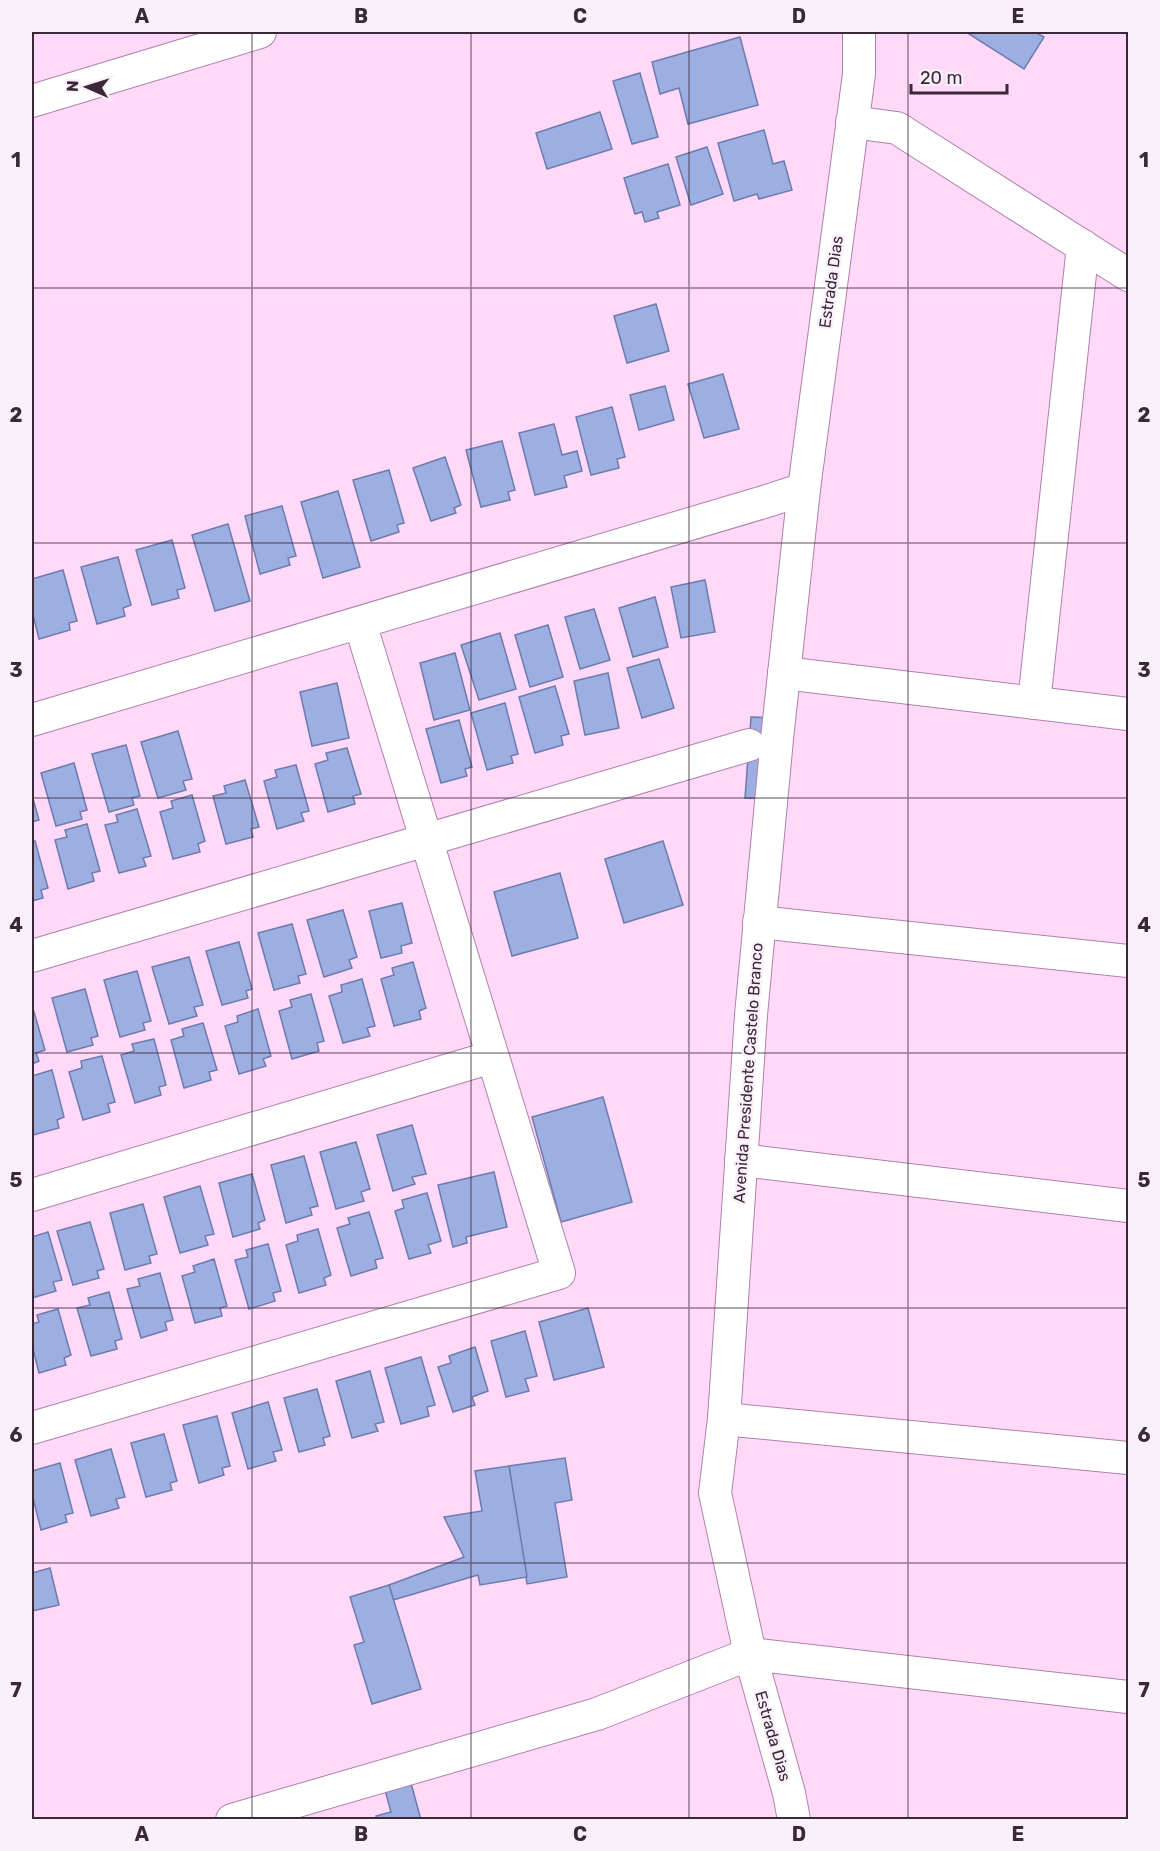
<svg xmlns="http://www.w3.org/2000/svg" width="1160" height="1851" font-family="Rubik,sans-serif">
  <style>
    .building { fill: #9daee2; stroke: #6c7cac; stroke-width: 1.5 }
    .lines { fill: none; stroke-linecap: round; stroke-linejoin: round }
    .street-casing { stroke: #ae82aa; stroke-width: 34 }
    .street { stroke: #fff; stroke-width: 32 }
    .grid { fill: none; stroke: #3a2838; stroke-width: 1.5; stroke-opacity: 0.55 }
    .labels { text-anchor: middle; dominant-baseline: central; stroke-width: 5; stroke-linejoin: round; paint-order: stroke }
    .street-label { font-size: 16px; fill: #3a2838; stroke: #faf0f9 }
    .neatline { fill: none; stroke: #3a2838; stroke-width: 2 }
    .grid-label { font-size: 20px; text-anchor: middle; font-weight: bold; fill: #3a2838 }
  </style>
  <rect width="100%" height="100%" fill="#ffd8fa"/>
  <!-- building -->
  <g class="building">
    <polygon points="966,32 1035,32 1044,37 1024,69"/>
    <polygon points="740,37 758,105 688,124 679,88 660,94 652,62"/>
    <polygon points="640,73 658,137 632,144 613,81"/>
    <polygon points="600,112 612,149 547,169 536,133"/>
    <polygon points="764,130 773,164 784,161 792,190 759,199 757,194 734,201 718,143"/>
    <polygon points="707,147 723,194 691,205 676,157"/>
    <polygon points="668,164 680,205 657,212 659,218 645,222 642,212 635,214 624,178"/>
    <polygon points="656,304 669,351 627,363 614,316"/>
    <polygon points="723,374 739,429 704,438 688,384"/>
    <polygon points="665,386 674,420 639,430 630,395"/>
    <polygon points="612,407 625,457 617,459 619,468 591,475 576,417"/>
    <polygon points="554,424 562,455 577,451 582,471 564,476 567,487 535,495 519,433"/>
    <polygon points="502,441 515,490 508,492 510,500 481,507 466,450"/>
    <polygon points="445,457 461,505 454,508 456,513 431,521 413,468"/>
    <polygon points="389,470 404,523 397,525 399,532 371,541 353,480"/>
    <polygon points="338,491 360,567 323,578 301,502"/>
    <polygon points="282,506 296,556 288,558 290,565 260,574 245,516"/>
    <polygon points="228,524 250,601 215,611 192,535"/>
    <polygon points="172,540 185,588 177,590 179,598 152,605 136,550"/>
    <polygon points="118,557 131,605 123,608 125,616 97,624 81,567"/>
    <polygon points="63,570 77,621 69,623 70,630 39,639 32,611 32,579"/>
    <polygon points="705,580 715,632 681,638 671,587"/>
    <polygon points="655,597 668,647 633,657 619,608"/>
    <polygon points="594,609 610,660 580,669 565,617"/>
    <polygon points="548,625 563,677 530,687 515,635"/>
    <polygon points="500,633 516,689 479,700 461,645"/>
    <polygon points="455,653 470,710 434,720 420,663"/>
    <polygon points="659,659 674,708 642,718 627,668"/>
    <polygon points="608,673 619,728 585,735 574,681"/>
    <polygon points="337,683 349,738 312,746 300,692"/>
    <polygon points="555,686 569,734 561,736 563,745 535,753 519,697"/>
    <polygon points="505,703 518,754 511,756 513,763 487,770 471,713"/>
    <polygon points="751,717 775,718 769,799 745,798"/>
    <polygon points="459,720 472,767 465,769 467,776 441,783 426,729"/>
    <polygon points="178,731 192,779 183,781 186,790 158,798 141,742"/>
    <polygon points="126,745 140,796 132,798 134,805 109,812 92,754"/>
    <polygon points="347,748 361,794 353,796 355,804 328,812 315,764 328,760 326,753"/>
    <polygon points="74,763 87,810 80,812 82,819 56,826 41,773"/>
    <polygon points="296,765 309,811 301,813 304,821 277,829 264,781 277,777 275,770"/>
    <polygon points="245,780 259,827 251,829 253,837 226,844 213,796 226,793 224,786"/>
    <polygon points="32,795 39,820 32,822"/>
    <polygon points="192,795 205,841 198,844 200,852 173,859 160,812 173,808 171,801"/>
    <polygon points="137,809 151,856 143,858 146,866 119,873 105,825 118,822 116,815"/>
    <polygon points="87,824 100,871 92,873 94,881 68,889 55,840 67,837 65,830"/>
    <polygon points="35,841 48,888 41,890 43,898 32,901 32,842"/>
    <polygon points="663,841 683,905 624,923 605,859"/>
    <polygon points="560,873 578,938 512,956 494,892"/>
    <polygon points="402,903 412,943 401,946 402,953 381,958 369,911"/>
    <polygon points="343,910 357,957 349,960 352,968 324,977 307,920"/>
    <polygon points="292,924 306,974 298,976 300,983 274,990 258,933"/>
    <polygon points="239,942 252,989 246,991 248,998 222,1005 206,951"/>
    <polygon points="189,957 203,1005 194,1007 197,1016 169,1024 152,967"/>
    <polygon points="413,962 426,1008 419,1011 421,1019 394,1026 381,979 394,975 392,968"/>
    <polygon points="137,971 151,1021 143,1023 145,1030 120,1037 104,980"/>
    <polygon points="362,979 375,1026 367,1028 370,1036 343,1043 329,996 342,992 341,985"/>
    <polygon points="85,989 98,1036 91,1038 93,1045 67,1052 52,998"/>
    <polygon points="311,994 324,1041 317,1043 319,1051 292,1059 279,1011 292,1007 290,1000"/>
    <polygon points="32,1005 45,1050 36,1053 39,1061 32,1064"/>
    <polygon points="258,1009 271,1056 263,1059 266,1066 239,1074 225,1026 238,1022 237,1016"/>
    <polygon points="203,1023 217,1070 209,1072 211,1080 184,1088 171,1040 184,1036 182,1029"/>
    <polygon points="154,1039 166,1085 159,1087 161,1095 135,1103 121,1055 134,1051 132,1044"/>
    <polygon points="102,1056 115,1102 108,1104 110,1112 83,1120 69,1072 82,1068 81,1061"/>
    <polygon points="52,1070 64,1117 57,1120 59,1128 33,1135 32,1076"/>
    <polygon points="603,1097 632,1202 561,1222 532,1117"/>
    <polygon points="412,1125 426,1174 412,1177 415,1184 393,1191 377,1135"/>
    <polygon points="356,1142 370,1189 361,1192 364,1201 336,1209 320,1152"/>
    <polygon points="304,1156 318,1206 310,1208 312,1215 286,1223 271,1165"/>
    <polygon points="494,1172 507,1227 466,1237 467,1243 453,1247 438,1185"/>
    <polygon points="252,1174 265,1220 258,1223 260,1229 233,1237 219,1183"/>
    <polygon points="200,1186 214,1234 205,1236 208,1245 180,1253 164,1197"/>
    <polygon points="427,1193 441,1241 428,1245 431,1253 409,1259 395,1211 404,1208 402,1200"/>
    <polygon points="143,1204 157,1254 149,1256 151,1263 125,1270 110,1213"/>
    <polygon points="369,1212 383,1258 375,1260 377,1268 351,1276 337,1228 350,1224 348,1218"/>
    <polygon points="90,1222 104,1269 97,1271 99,1278 73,1285 57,1231"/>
    <polygon points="318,1229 331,1275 324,1278 326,1285 299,1293 286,1245 298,1241 297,1235"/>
    <polygon points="48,1232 62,1280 53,1282 56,1291 32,1298 32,1237"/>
    <polygon points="268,1244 281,1291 273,1293 275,1301 249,1309 235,1260 248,1257 246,1250"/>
    <polygon points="214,1259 227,1306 220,1308 222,1316 195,1323 182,1276 195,1272 193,1266"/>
    <polygon points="160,1273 173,1320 165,1322 167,1330 141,1338 127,1289 140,1286 138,1279"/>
    <polygon points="109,1292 122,1339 115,1341 117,1349 91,1356 77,1308 90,1305 88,1298"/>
    <polygon points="588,1308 604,1367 554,1380 539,1322"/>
    <polygon points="58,1309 71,1355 64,1358 66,1365 39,1373 32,1345 32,1324 39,1322 37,1315"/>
    <polygon points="525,1331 537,1376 525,1379 529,1391 506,1397 491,1341"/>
    <polygon points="475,1347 488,1391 472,1397 475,1405 453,1412 438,1367 451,1363 449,1356"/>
    <polygon points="421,1357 435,1405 427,1407 429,1416 401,1424 385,1368"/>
    <polygon points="370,1371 384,1422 375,1424 378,1431 352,1438 336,1381"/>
    <polygon points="317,1389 330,1436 323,1438 325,1445 299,1452 284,1398"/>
    <polygon points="268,1402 282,1450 273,1452 276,1461 248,1469 232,1413"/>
    <polygon points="217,1416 230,1466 222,1468 224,1475 199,1483 183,1425"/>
    <polygon points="164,1434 177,1481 170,1483 172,1490 146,1497 131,1443"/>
    <polygon points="111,1449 125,1497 116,1499 119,1508 91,1516 75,1460"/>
    <polygon points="565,1458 572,1500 555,1503 567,1577 527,1584 509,1466"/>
    <polygon points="60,1463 73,1513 65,1515 67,1522 41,1530 32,1494 32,1471"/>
    <polygon points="509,1466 527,1577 480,1585 478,1575 393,1600 389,1585 464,1557 444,1517 482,1511 475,1471"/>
    <polygon points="50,1568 59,1605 32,1611 32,1573"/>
    <polygon points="389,1585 421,1689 372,1704 354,1645 364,1642 350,1597"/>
    <polygon points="411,1783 421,1820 377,1820 376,1816 391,1812 385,1790"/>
  </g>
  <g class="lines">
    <!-- street casing -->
    <g class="street-casing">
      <g id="street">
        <polyline points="32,101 260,32"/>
        <polyline points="852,122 897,128 1128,275"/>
        <polyline points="784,673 1128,714"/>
        <polyline points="1034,703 1083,246"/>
        <polyline points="32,720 767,501 804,489"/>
        <polyline points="759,922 1128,961"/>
        <polyline points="32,956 749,745"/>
        <polyline points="741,1160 1128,1206"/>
        <polyline points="32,1195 492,1057"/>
        <polyline points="724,1419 1128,1458"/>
        <polyline points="32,1428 559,1273 360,623"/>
        <polyline points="232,1820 597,1714 750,1654 1128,1697"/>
        <polyline points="794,1820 789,1793 750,1654 715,1493 724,1419 751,1015 777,739 804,489 859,74 859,32"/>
      </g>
    </g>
    <!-- street -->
    <use href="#street" class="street"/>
  </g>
  <!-- grid -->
  <path class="grid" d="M252 32V1820M471 32V1820M689 32V1820M908 32V1820M32 288H1128M32 543H1128M32 798H1128M32 1053H1128M32 1308H1128M32 1563H1128"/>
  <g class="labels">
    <!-- street labels -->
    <g class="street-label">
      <text transform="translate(831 282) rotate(-82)">Estrada Dias</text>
      <text transform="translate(748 1073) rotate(-86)">Avenida Presidente Castelo Branco</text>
      <text transform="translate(773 1736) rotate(74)">Estrada Dias</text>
    </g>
  </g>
  <!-- border -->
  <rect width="1160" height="1851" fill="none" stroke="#faf0f9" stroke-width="66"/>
  <!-- north arrow -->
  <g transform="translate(87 87) rotate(273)" stroke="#faf0f9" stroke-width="4.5" paint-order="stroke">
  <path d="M0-4.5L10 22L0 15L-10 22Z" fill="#3a2838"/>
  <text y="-9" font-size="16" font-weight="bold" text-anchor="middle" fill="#3a2838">N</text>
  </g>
  <!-- scale -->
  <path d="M911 84v9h96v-9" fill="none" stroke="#3a2838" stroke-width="3"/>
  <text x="920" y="84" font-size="18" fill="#3a2838" stroke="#faf0f9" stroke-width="4.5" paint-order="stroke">20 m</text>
  <rect x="33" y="33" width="1094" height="1785" class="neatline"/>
  <g class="grid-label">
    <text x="142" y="23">A</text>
    <text x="361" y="23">B</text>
    <text x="580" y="23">C</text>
    <text x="799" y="23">D</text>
    <text x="1018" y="23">E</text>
    <text x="16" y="167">1</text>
    <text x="1144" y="167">1</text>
    <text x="16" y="422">2</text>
    <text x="1144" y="422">2</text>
    <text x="16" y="677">3</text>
    <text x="1144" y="677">3</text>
    <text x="16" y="932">4</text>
    <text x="1144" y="932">4</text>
    <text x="16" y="1187">5</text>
    <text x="1144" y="1187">5</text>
    <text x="16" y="1442">6</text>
    <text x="1144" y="1442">6</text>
    <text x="16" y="1697">7</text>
    <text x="1144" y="1697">7</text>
    <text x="142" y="1841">A</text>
    <text x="361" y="1841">B</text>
    <text x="580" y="1841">C</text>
    <text x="799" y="1841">D</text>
    <text x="1018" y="1841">E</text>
  </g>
</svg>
